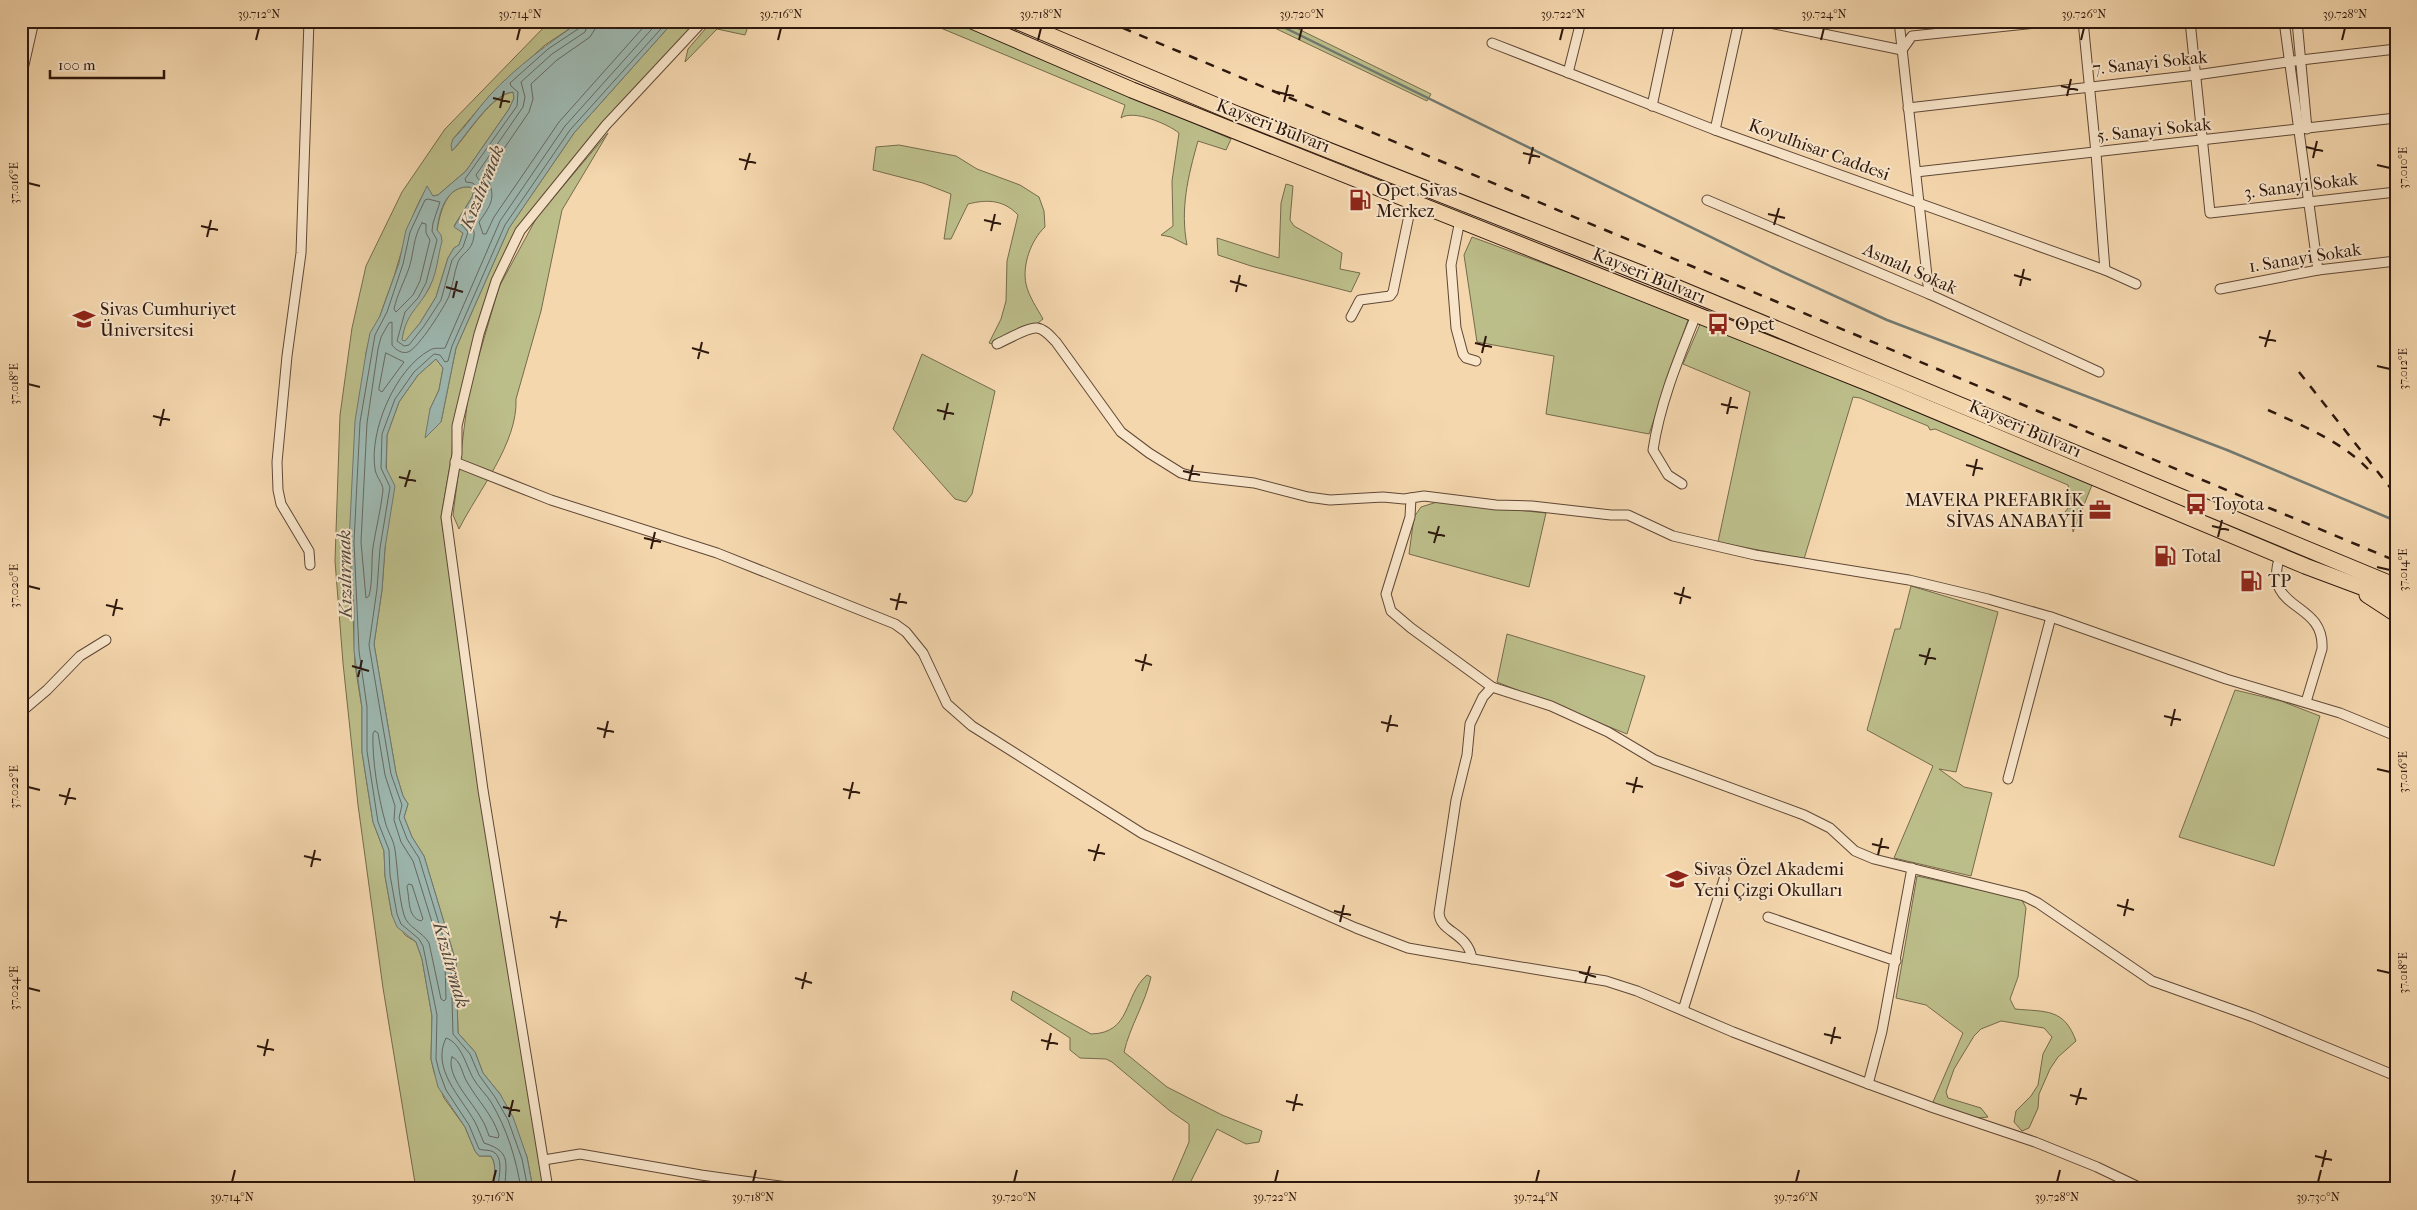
<svg xmlns="http://www.w3.org/2000/svg" width="2417" height="1210" font-family="'IM FELL French Canon',serif">
  <style>
    .green { fill: #bcbe8a; stroke: #756b4c }
    .water { fill: #9db8b1; stroke: #717870; fill-rule: evenodd }
    .lines { fill: none; stroke-linecap: round; stroke-linejoin: round }
    .shore { stroke: #666860; stroke-width: 1 }
    .stream { stroke: #717870; stroke-width: 2.5 }
    .street-casing { stroke: #604836; stroke-width: 11 }
    .highway-casing { stroke: #2e180e; stroke-width: 17 }
    .street { stroke: #f8e5ca; stroke-width: 9 }
    .highway { stroke: #f5d7ae; stroke-width: 15 }
    .rail { stroke: #2e180e; stroke-width: 2.5; stroke-dasharray: 9 9; stroke-linecap: butt }
    .ticks { fill: none; stroke: #2e180e; stroke-width: 2 }
    .labels { text-anchor: middle; dominant-baseline: central; stroke-width: 4; stroke-linejoin: round; paint-order: stroke }
    .street-label { font-size: 18px; fill: #2e180e; stroke: #f8e5ca }
    .poi-label { font-size: 18px; fill: #2e180e; stroke: #f8e5ca; text-anchor: start }
    .water-label { font-size: 19px; font-style: italic; fill: #4f483f; stroke: #f8e5ca }
    .neatline { fill: none; stroke: #2e180e; stroke-width: 2 }
    .ticks-label { font-size: 12px; text-anchor: middle; fill: #2e180e }
  </style>
  <rect width="100%" height="100%" fill="#f5d7ae"/>
  <filter id="stains"><feTurbulence type="fractalNoise" baseFrequency=".004" numOctaves="4"/><feColorMatrix values="0 0 0 0 .2 0 0 0 0 .09 0 0 0 0 .02 0 0 0 .5 -.17"/></filter>
  <radialGradient id="worn" r=".72"><stop offset=".6" stop-color="#630" stop-opacity="0"/><stop offset="1" stop-color="#630" stop-opacity=".3"/></radialGradient>
  <!-- green -->
  <g class="green">
    <path d="M550 21H581L545 45 492 93 453 139V150C468 135 491 94 514 92V98L509 109 466 171 438 195 432 196 425 191C411 214 406 238 398 263 394 279 387 295 382 310 377 326 369 336 366 353L353 614 355 665 362 708V752L373 822 384 851 385 876 392 915 405 935 416 942 422 959 432 1016 431 1059 434 1072 444 1098 465 1127 475 1151 479 1156H491C498 1167 493 1177 493 1189H416L383 988 358 805 343 663 335 561 340 415 352 328 366 266 402 192 445 129Z"/>
    <polygon points="674,21 697,21 516,229 492,280 475,333 453,425 452,454 441,517 540,1161 543,1189 533,1189 527,1157 500,1094 483,1073 475,1052 458,1033 456,962 424,856 412,837 404,817 408,804 403,796 396,773 374,644 382,590 385,548 387,435 399,402 418,375 436,359 443,368 439,390 430,409 441,422 456,348 509,228 574,133"/>
    <polygon points="712,21 750,21 745,35 717,29 685,62 688,49"/>
    <path d="M924 21H957L1231 139 1226 150 1198 141C1188 176 1180 209 1187 245L1171 237 1161 235 1173 226 1172 181 1179 133C1168 124 1133 109 1121 118L1125 105Z"/>
    <polygon points="1260,21 1282,21 1431,94 1427,101"/>
    <path d="M608 133 562 210 541 311 516 399C518 443 478 491 459 529L453 515 469 390 499 287 537 217Z"/>
    <path d="M899 145 956 156 977 169 1020 185 1039 197 1044 211 1045 227C1031 240 1022 265 1026 284 1029 297 1037 308 1043 319L1015 341 1002 347 989 343 1001 319 1006 301 1007 261 1018 215C1004 200 988 199 968 204L951 239H944L951 194 923 183 873 170 876 147Z"/>
    <polygon points="1286,184 1293,186 1290,220 1294,226 1342,253 1340,269 1360,273 1351,292 1251,266 1218,255 1217,238 1279,258 1281,203"/>
    <path d="M470 187 474 191 472 197 454 226 463 233 459 245 454 248 448 258 436 297 420 323 405 342 401 340C404 331 405 320 411 311 418 303 428 294 431 283 437 258 431 184 470 187Z"/>
    <polygon points="1472,237 1689,317 1649,434 1546,414 1554,356 1477,342 1464,255"/>
    <polygon points="1701,322 2092,485 2073,532 2072,516 2065,512 2072,503 2068,485 1935,429 1930,430 1928,426 1860,398 1853,397 1804,559 1718,542 1750,392 1683,364"/>
    <polygon points="922,354 995,391 972,494 966,502 955,499 893,429"/>
    <polygon points="1437,502 1546,513 1529,587 1409,554 1414,517 1421,507"/>
    <polygon points="1911,586 1998,612 1956,772 1939,769 1964,787 1992,793 1971,876 1894,858 1933,766 1867,730 1895,629 1900,629"/>
    <polygon points="1507,634 1645,676 1627,734 1497,682"/>
    <polygon points="2235,690 2281,701 2320,716 2274,866 2179,837"/>
    <path d="M1917 876 2017 898 2022 900 2026 908 2018 977 2010 999 2015 1009C2046 1012 2064 1008 2076 1041L2058 1057 2050 1069 2039 1094 2038 1108 2029 1128 2022 1131 2014 1122 2016 1111 2031 1096 2038 1085 2043 1054 2052 1037 2044 1028 2001 1021 1981 1029 1974 1036 1954 1069 1946 1092 1948 1098 1981 1108 1988 1117C1972 1120 1947 1111 1933 1102L1963 1033 1926 1005 1896 998Z"/>
    <path d="M1147 975 1151 977C1145 1004 1130 1026 1124 1052L1167 1087 1222 1115 1262 1131 1259 1142 1246 1144 1217 1129 1187 1189H1169L1189 1142V1124L1170 1111 1112 1062 1106 1059 1080 1058 1070 1050V1038L1011 1000 1013 991 1091 1034C1132 1033 1123 996 1147 975Z"/>
  </g>
  <!-- water -->
  <path class="water" d="M581 21H674L574 133 509 228 456 348 441 422 425 438 430 409 439 390 443 368 436 359 418 375 399 402 387 435 386 468 395 486 385 548 382 590 374 644 396 773 403 796 408 804 404 817 412 837 424 856 456 962 458 1033 475 1052 483 1073 500 1094 513 1117 527 1157 533 1189H493C493 1177 498 1166 491 1156H479L475 1151 465 1127 438 1087 431 1059 432 1016 422 959 416 942 397 927 392 915 385 876 384 851 373 822 362 752V708L354 651V608L349 543 355 421 366 353 370 333 380 316 399 263 406 230 427 186 433 196 438 195 466 171 509 109 514 98 513 92C492 93 467 135 452 151L451 145 453 139C467 126 477 109 490 95 517 66 549 43 581 21ZM470 187 474 191 472 197 454 227 463 233 459 245 454 248 448 258 436 297 420 323 405 341 402 340C406 312 419 309 430 286 437 273 438 255 442 241L441 235 437 230C439 211 447 185 470 187Z"/>
  <g class="lines">
    <!-- shore -->
    <g class="shore">
      <path d="M589 21 585 32 552 54 521 82 525 97 523 107 476 175C478 180 484 184 485 189 487 201 475 213 469 222 472 227 475 231 474 236 472 252 462 252 458 262 454 273 453 285 449 296 445 306 418 349 408 352 402 354 396 350 392 345V322L389 323 381 337 378 349 367 423 361 542 366 598 369 596C373 580 371 563 373 547 376 528 381 509 383 490 383 483 376 477 375 469 369 431 395 369 430 350 435 347 440 349 445 348L500 221 565 126 659 21"/>
      <path d="M596 21 595 29 590 37 557 60 531 84 533 99 529 112 486 175C496 197 493 202 479 222L483 234H486L494 217 559 122 649 21"/>
      <path d="M422 223 426 224V233L430 240 420 281 413 295 396 312 394 309C397 295 404 282 409 268 414 253 413 237 422 223Z"/>
      <polygon points="386,353 404,362 382,392 379,390"/>
      <path d="M375 731 378 733 385 775 395 806 394 820 401 842 413 861 445 964 446 999 444 1001 441 999 429 943C423 932 407 927 404 915 398 894 398 871 395 850 394 840 387 831 385 821 378 796 372 760 373 734Z"/>
      <path d="M409 884 412 885 423 919 421 921C407 917 410 899 407 887Z"/>
      <path d="M452 1057C461 1060 462 1074 467 1082 478 1101 492 1114 499 1135L498 1138 489 1136C487 1130 485 1124 481 1118 473 1103 445 1075 452 1057Z"/>
      <path d="M498 1189C498 1178 504 1161 495 1153 490 1149 484 1151 479 1149L469 1125 446 1090 439 1071 436 1059 437 1015 423 946 419 939 401 924 397 914 390 875 389 850 378 822 367 751V707L359 651 354 542 360 422 375 335 387 312 403 264 410 232 425 200 428 199 440 202 433 223 432 231 437 240 426 283 418 298 405 312 397 341 404 346 409 345 424 326 441 300 452 260 463 247 468 232 461 224 474 204 479 191 473 183 466 182 465 179 517 106 518 92 511 86 510 83 548 49 581 27 583 21"/>
      <path d="M505 1189C505 1164 513 1152 484 1143 481 1136 478 1128 475 1122 461 1097 431 1069 446 1038 461 1043 466 1065 473 1078 478 1087 486 1094 491 1102 507 1129 516 1158 521 1189"/>
      <polyline points="528,1189 522,1159 508,1120 495,1097 479,1075 470,1054 453,1034 451,963 419,858 407,839 399,818 402,805 391,774 369,645 377,589 380,548 390,487 381,468 382,434 395,399 414,372 434,354 440,355 445,362 448,361 452,346 505,225 570,130 668,21"/>
    </g>
    <!-- stream -->
    <polyline class="stream" points="1271,21 1772,267 1887,320 2227,450 2396,521"/>
    <!-- street casing -->
    <g class="street-casing">
      <g id="street">
        <polyline points="309,21 301,253 287,356 277,462 278,490 281,504 309,551 310,565"/>
        <polyline points="1760,21 1902,50 1912,36 2055,21"/>
        <polyline points="1899,21 1929,294"/>
        <polyline points="2083,21 2096,153 2105,270"/>
        <polyline points="2190,21 2210,213 2396,192"/>
        <polyline points="2284,21 2318,270"/>
        <polyline points="2297,21 2307,129"/>
        <polyline points="2395,21 2396,29"/>
        <polyline points="1492,43 1715,130 2105,270 2136,284"/>
        <polyline points="1568,73 1581,21"/>
        <polyline points="21,78 34,21"/>
        <polyline points="1652,106 1670,21"/>
        <polyline points="1908,108 2196,75 2301,60 2396,49"/>
        <polyline points="1715,130 1739,21"/>
        <polyline points="1916,172 2396,118"/>
        <polyline points="1707,200 1929,294 2099,372"/>
        <polyline points="1460,220 1451,265 1456,328 1463,354 1466,358 1476,361"/>
        <polyline points="2220,289 2318,270 2396,261"/>
        <polyline points="1351,317 1360,300 1390,296 1393,292 1412,201"/>
        <path d="M997 344C1006 340 1028 327 1037 328 1045 329 1051 337 1056 342L1121 432 1149 453 1181 473 1192 476 1254 483 1308 497 1330 500 1383 497 1404 499 1424 496 1496 505 1532 506 1611 515H1628L1673 536 1755 555 1909 580 1988 599 2051 617 2226 679 2340 713 2396 736"/>
        <polyline points="455,462 551,500 717,553 895,624 906,632 923,653 947,704 972,726 1143,834 1356,928 1408,948 1425,951 1606,981 1637,991 1733,1032 1866,1083 1934,1108 2035,1142 2097,1167 2143,1189"/>
        <path d="M1682 484 1668 475 1653 450C1660 403 1678 360 1696 315"/>
        <polyline points="1411,498 1410,517 1386,594 1391,611 1411,628 1492,687 1551,706 1608,732 1655,760 1804,815 1830,828 1855,851 1874,859 2024,896 2038,903 2152,981 2253,1017 2396,1076"/>
        <path d="M2280 556C2261 613 2325 599 2322 649L2306 702"/>
        <polyline points="21,712 47,690 80,656 106,640"/>
        <polyline points="2008,779 2051,617"/>
        <polyline points="1768,917 1896,961"/>
        <path d="M1472 959C1468 932 1440 933 1439 913L1456 800 1467 755 1470 724 1483 697 1492 687"/>
        <polyline points="1683,1010 1724,879"/>
        <polyline points="1868,1084 1882,1031 1912,868"/>
        <polyline points="544,1160 580,1154 701,1175 802,1189"/>
        <polyline points="548,1189 483,790 446,517 457,454 457,426 479,334 496,281 520,231 606,125 703,21"/>
      </g>
    </g>
    <!-- highway casing -->
    <g class="highway-casing">
      <g id="highway">
        <polyline points="972,21 1132,90 1873,385 2305,566 2396,600"/>
        <polyline points="1016,21 1239,115 1671,285 2396,586"/>
        <polyline points="2367,595 2396,614"/>
      </g>
    </g>
    <!-- street -->
    <use href="#street" class="street"/>
    <!-- highway -->
    <use href="#highway" class="highway"/>
    <!-- rail -->
    <g class="rail">
      <polyline points="1106,21 2396,561"/>
      <polyline points="2299,372 2396,495"/>
      <path d="M2268 410C2303 426 2341 441 2368 469"/>
    </g>
  </g>
  <!-- ticks -->
  <path class="ticks" d="M256 40 259 28M517 40 520 28M778 40 781 28M1038 40 1041 28M1299 40 1302 28M1560 40 1563 28M1821 40 1824 28M2081 40 2084 28M2342 40 2345 28M2061 86 2078 90M1277 92 1294 96M2067 96 2071 79M493 98 510 102M1284 102 1288 85M500 108 504 91M2306 147 2323 151M1523 153 1540 157M2313 158 2317 141M739 159 756 163M1529 164 1533 147M2377 165 2390 168M745 170 750 153M28 183 40 186M1768 214 1785 218M984 220 1001 224M1774 225 1779 208M201 226 218 230M991 231 995 214M207 237 211 220M2014 275 2031 280M1230 281 1247 286M2020 286 2024 269M446 287 463 292M1236 292 1240 275M453 298 457 281M2259 337 2276 341M1475 343 1492 347M2265 347 2270 330M692 348 709 353M1482 353 1486 336M698 359 702 342M2377 366 2390 369M28 384 40 387M1721 404 1738 408M937 410 954 414M1727 414 1731 397M153 416 170 420M944 420 948 403M160 426 164 409M1966 465 1983 469M1183 471 1200 475M1973 476 1977 459M399 477 416 481M1189 481 1193 465M405 487 410 470M2212 526 2229 530M1428 532 1445 536M2218 537 2222 520M644 538 661 542M1434 543 1439 526M651 549 655 532M2377 567 2390 570M28 586 40 589M1674 593 1691 598M890 599 907 603M1680 604 1684 587M106 605 123 609M896 610 900 593M113 616 117 599M1919 655 1936 659M1135 660 1152 665M1925 665 1930 648M352 666 369 671M1142 671 1146 654M358 677 362 660M2164 716 2181 720M1381 722 1398 726M2171 726 2175 709M597 728 614 732M1387 732 1391 715M604 738 608 721M2377 769 2390 772M1626 783 1643 787M28 787 40 790M843 789 860 793M1633 793 1637 777M59 795 76 799M849 799 853 782M65 805 70 788M1872 844 1889 848M1088 850 1105 854M1878 855 1882 838M304 856 321 860M1094 861 1099 844M311 867 315 850M2117 905 2134 910M1334 911 1351 915M2124 916 2128 899M550 917 567 921M1340 922 1344 905M556 928 560 911M2377 970 2390 973M1579 972 1596 977M795 978 812 983M1585 983 1590 966M28 988 40 991M802 989 806 972M1824 1034 1841 1038M1041 1040 1058 1044M1831 1044 1835 1027M257 1046 274 1050M1047 1050 1051 1033M264 1056 268 1039M2070 1095 2087 1099M1286 1101 1303 1105M2076 1105 2081 1088M503 1107 520 1111M1293 1111 1297 1094M509 1117 513 1100M2315 1156 2332 1160M2322 1167 2326 1150M232 1182 235 1170M493 1182 496 1170M753 1182 756 1170M1014 1182 1017 1170M1275 1182 1278 1170M1536 1182 1539 1170M1796 1182 1799 1170M2057 1182 2060 1170M2318 1182 2321 1170"/>
  <!-- icons -->
  <defs>
    <g id="fuel-bare" transform="scale(1.725)"><path d="M-5.5-6h7V0h2V4h1.3V-2.5L3-4.5l.8-.8L6-3V5H2.5V1h-1V6h-7ZM-4.2-4.7v3.2H.2V-4.7Z" fill="#8f2418" stroke="#f8e5ca" stroke-width="2.5" paint-order="stroke"/></g>
    <g id="university-bare" transform="scale(1.725)"><path d="M0-5L7-2L0 1L-7-2ZM-4 1L0 2.5L4 1V4Q0 6-4 4Z" fill="#8f2418" stroke="#f8e5ca" stroke-width="2.5" paint-order="stroke"/></g>
    <g id="bus-bare" transform="scale(1.725)"><path d="M-5-6H5V4H4V6H2V4H-2V6H-4V4H-5ZM-3.5-4V0h7V-4ZM-3.5 1.2v1.5H-2V1.2ZM2 1.2v1.5H3.5V1.2Z" fill="#8f2418" stroke="#f8e5ca" stroke-width="2.5" paint-order="stroke"/></g>
    <g id="office-bare" transform="scale(1.725)"><path d="M-6-3h4V-5.5h4V-3h4V5H-6ZM-1-4.5V-3h2v-1.5ZM-6 0V1H6V0Z" fill="#8f2418" stroke="#f8e5ca" stroke-width="2.5" paint-order="stroke"/></g>
    <g id="school-bare" transform="scale(1.725)"><path d="M0-5L7-2L0 1L-7-2ZM-4 1L0 2.5L4 1V4Q0 6-4 4Z" fill="#8f2418" stroke="#f8e5ca" stroke-width="2.5" paint-order="stroke"/></g>
  </defs>
  <g fill-rule="evenodd">
    <use href="#fuel-bare" x="1360" y="200"/>
    <use href="#university-bare" x="84" y="319"/>
    <use href="#bus-bare" x="1718" y="324"/>
    <use href="#bus-bare" x="2196" y="504"/>
    <use href="#office-bare" x="2100" y="510"/>
    <use href="#fuel-bare" x="2165" y="556"/>
    <use href="#fuel-bare" x="2251" y="581"/>
    <use href="#school-bare" x="1677" y="879"/>
  </g>
  <g class="labels">
    <!-- street labels -->
    <g class="street-label">
      <text transform="translate(2150 63) rotate(-6)">7. Sanayi Sokak</text>
      <text transform="translate(1273 126) rotate(21)">Kayseri Bulvarı</text>
      <text transform="translate(2154 130) rotate(-6)">5. Sanayi Sokak</text>
      <text transform="translate(1819 150) rotate(20)">Koyulhisar Caddesi</text>
      <text transform="translate(2301 186) rotate(-7)">3. Sanayi Sokak</text>
      <text transform="translate(2305 258) rotate(-9)">1. Sanayi Sokak</text>
      <text transform="translate(1910 269) rotate(24)">Asmalı Sokak</text>
      <text transform="translate(1649 276) rotate(22)">Kayseri Bulvarı</text>
      <text transform="translate(2025 429) rotate(23)">Kayseri Bulvarı</text>
    </g>
    <!-- poi labels -->
    <g class="poi-label">
      <text x="1376" y="190">Opet Sivas<tspan x="1376" dy="21">Merkez</tspan></text>
      <text x="100" y="309">Sivas Cumhuriyet<tspan x="100" dy="21">Üniversitesi</tspan></text>
      <text x="1735" y="324">Opet</text>
      <text x="2084" y="500" text-anchor="end">MAVERA PREFABRİK<tspan x="2084" dy="21">SİVAS ANABAYİİ</tspan></text>
      <text x="2212" y="504">Toyota</text>
      <text x="2182" y="556">Total</text>
      <text x="2268" y="581">TP</text>
      <text x="1694" y="869">Sivas Özel Akademi<tspan x="1694" dy="21">Yeni Çizgi Okulları</tspan></text>
    </g>
    <!-- water labels -->
    <g class="water-label">
      <text transform="translate(482 187) rotate(-68)">Kızılırmak</text>
      <text transform="translate(345 574) rotate(-91)">Kızılırmak</text>
      <text transform="translate(451 965) rotate(74)">Kızılırmak</text>
    </g>
  </g>
  <!-- margin -->
  <rect width="2417" height="1210" fill="none" stroke="#f5d7ae" stroke-width="55"/>
  <!-- scale -->
  <path d="M50 70v8h114v-8" fill="none" stroke="#2e180e" stroke-width="2.5"/>
  <text x="58" y="70" font-size="15" fill="#2e180e" stroke="#f8e5ca" stroke-width="4" paint-order="stroke">100 m</text>
  <rect x="28" y="28" width="2362" height="1154" class="neatline"/>
  <g class="ticks-label">
    <text x="259" y="18">39.712°N</text>
    <text x="520" y="18">39.714°N</text>
    <text x="781" y="18">39.716°N</text>
    <text x="1041" y="18">39.718°N</text>
    <text x="1302" y="18">39.720°N</text>
    <text x="1563" y="18">39.722°N</text>
    <text x="1824" y="18">39.724°N</text>
    <text x="2084" y="18">39.726°N</text>
    <text x="2345" y="18">39.728°N</text>
    <text transform="translate(2403 168) rotate(-90)" y="4">37.010°E</text>
    <text transform="translate(14 183) rotate(-90)" y="4">37.016°E</text>
    <text transform="translate(2403 369) rotate(-90)" y="4">37.012°E</text>
    <text transform="translate(14 384) rotate(-90)" y="4">37.018°E</text>
    <text transform="translate(2403 570) rotate(-90)" y="4">37.014°E</text>
    <text transform="translate(14 586) rotate(-90)" y="4">37.020°E</text>
    <text transform="translate(2403 772) rotate(-90)" y="4">37.016°E</text>
    <text transform="translate(14 787) rotate(-90)" y="4">37.022°E</text>
    <text transform="translate(2403 973) rotate(-90)" y="4">37.018°E</text>
    <text transform="translate(14 988) rotate(-90)" y="4">37.024°E</text>
    <text x="232" y="1201">39.714°N</text>
    <text x="493" y="1201">39.716°N</text>
    <text x="753" y="1201">39.718°N</text>
    <text x="1014" y="1201">39.720°N</text>
    <text x="1275" y="1201">39.722°N</text>
    <text x="1536" y="1201">39.724°N</text>
    <text x="1796" y="1201">39.726°N</text>
    <text x="2057" y="1201">39.728°N</text>
    <text x="2318" y="1201">39.730°N</text>
  </g>
  <rect width="100%" height="100%" filter="url(#stains)"/>
  <rect width="100%" height="100%" fill="url(#worn)"/>
</svg>
